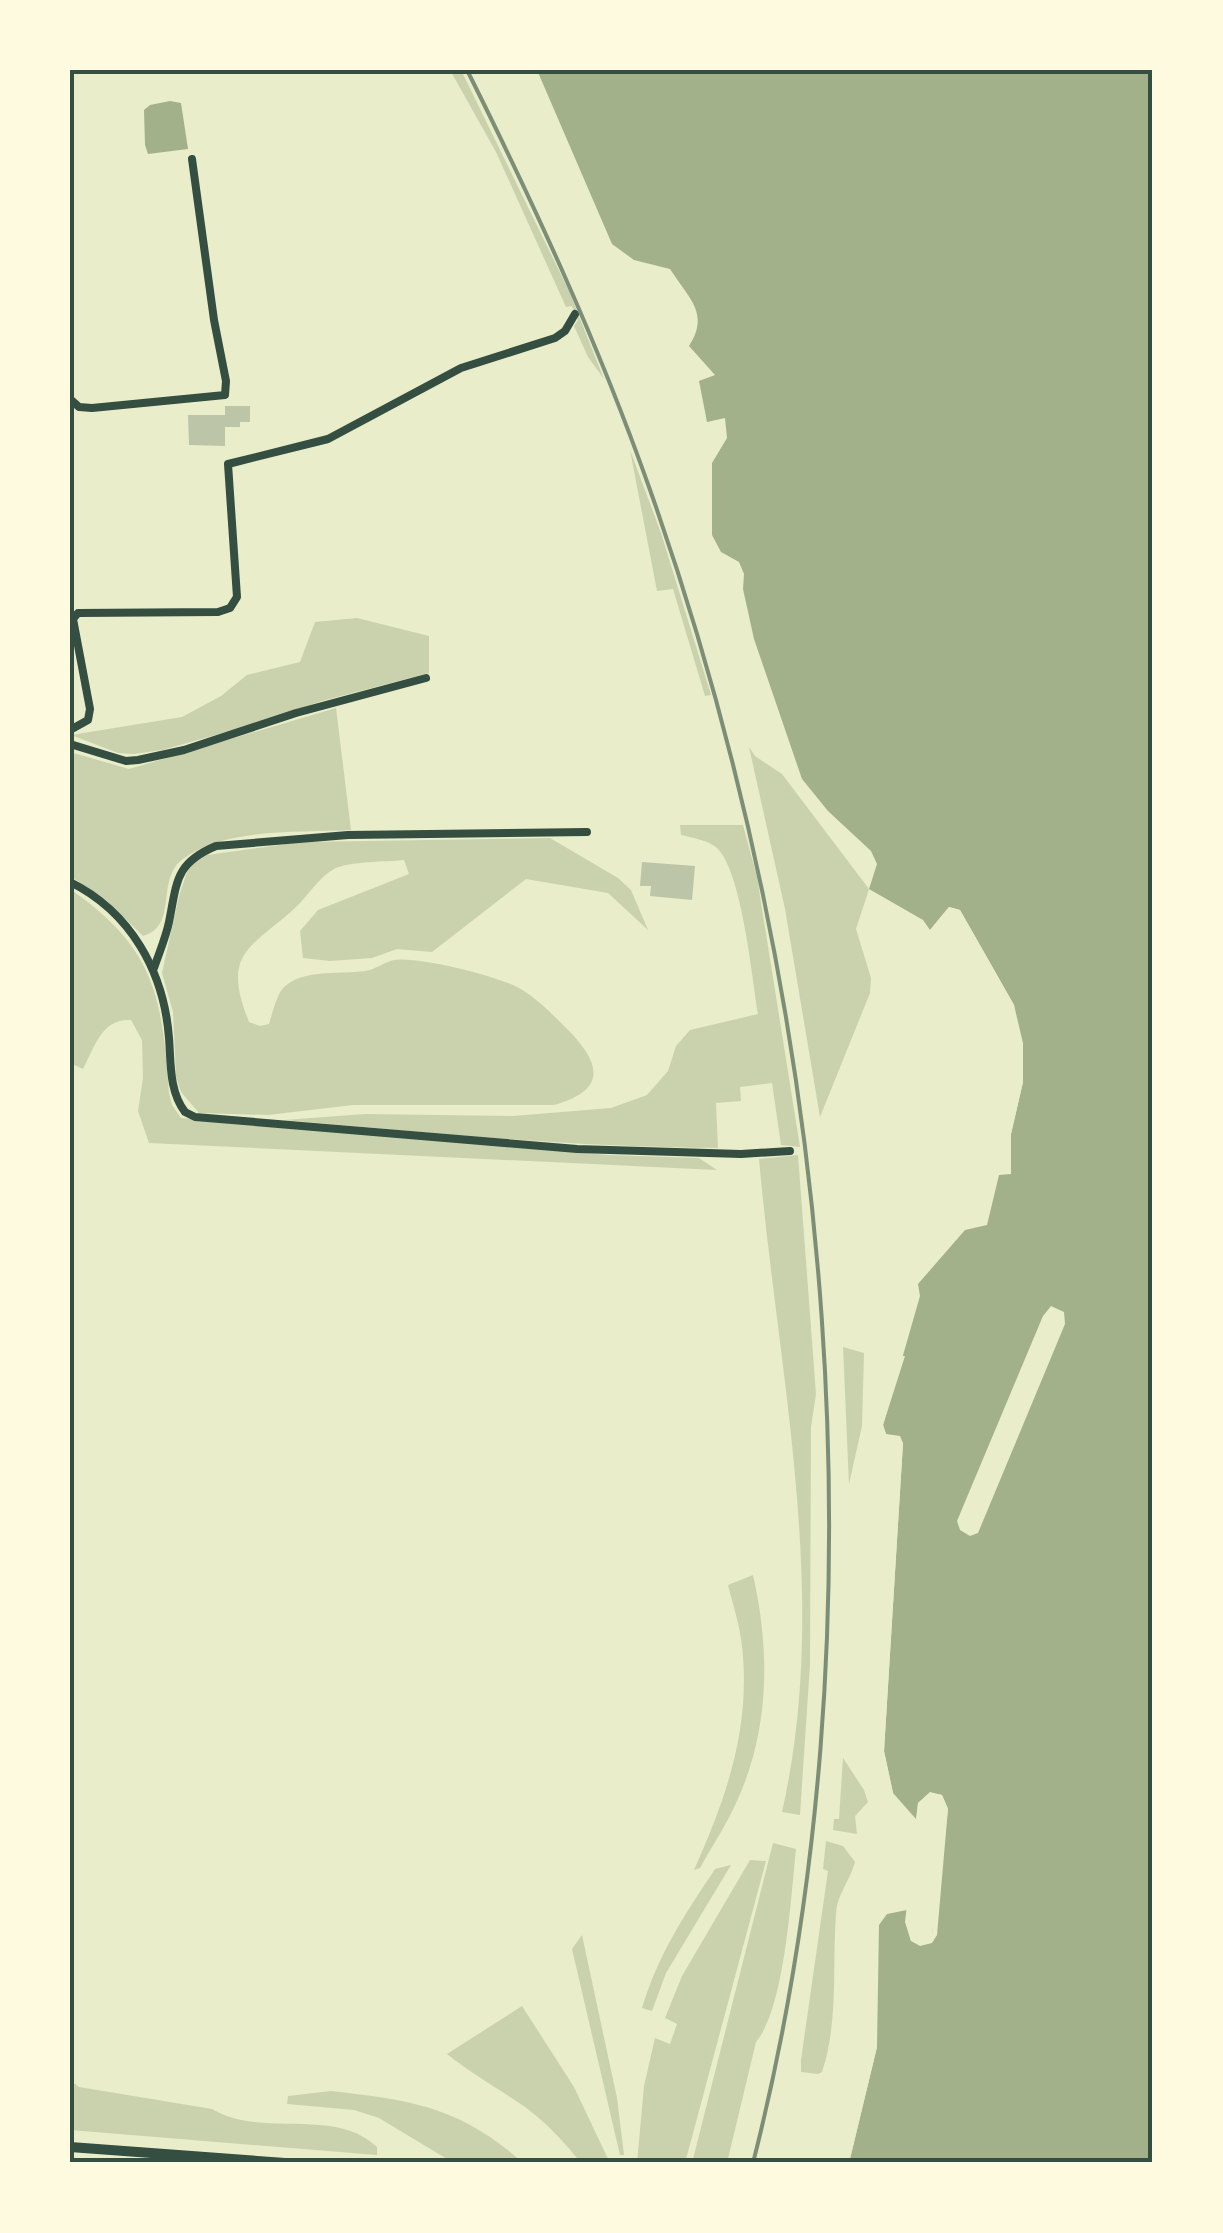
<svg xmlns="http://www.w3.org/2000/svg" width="1223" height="2233" font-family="Karla,sans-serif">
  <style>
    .green { fill: #cad2ad }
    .water { fill: #a3b18a }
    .pier { fill: #e9edc9 }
    .building { fill: #bcc5a7 }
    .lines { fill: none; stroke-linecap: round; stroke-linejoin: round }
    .minor { stroke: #344e41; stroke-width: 8 }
    .tertiary { stroke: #344e41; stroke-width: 10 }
    .rail { stroke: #7c8e77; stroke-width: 4 }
    .neatline { fill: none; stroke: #344e41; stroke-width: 4 }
  </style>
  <rect width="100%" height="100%" fill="#e9edc9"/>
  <!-- green -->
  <g class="green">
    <polygon points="450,70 461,70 569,291 604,379 588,357 574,326 578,320 572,306 566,307 496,152"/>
    <polygon points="630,450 661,533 711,695 705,696 673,589 657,591"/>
    <polygon points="357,618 429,636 429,673 322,701 241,728 162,750 134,754 118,753 71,735 182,717 221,696 247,675 300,662 315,622"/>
    <path d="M336 708 351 830C299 833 225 827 183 859 155 879 179 926 143 936L106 900 70 876V752L129 769Z"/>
    <polygon points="749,747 755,756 782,774 869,889 856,929 871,978 870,993 820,1117 785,909"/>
    <path d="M680 825H743L757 877 800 1147 781 1145 772 1083 740 1087 741 1101 716 1103 718 1148C573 1147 429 1133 284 1120L365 1114 513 1116 611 1108 647 1095 668 1071 676 1046 690 1030 758 1014C752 978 742 872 717 848 708 840 693 838 681 835Z"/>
    <path d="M550 838 618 878 631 890 648 930 608 893 526 879 432 952 397 949 372 958 330 961 303 958 300 931 318 910 409 874 404 860C387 862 349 861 334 869 319 877 308 896 295 908 250 949 221 952 249 1022L260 1026 269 1024C272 1014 275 1003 279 994 294 967 340 975 365 971 375 970 384 962 394 960 418 956 492 975 515 986 530 993 545 1007 557 1019 592 1052 619 1087 554 1105H353L268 1115 199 1113 181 1092 176 1077 173 1012 162 973 179 896 188 869 200 856 301 842Z"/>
    <path d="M70 889C155 948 162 996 169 1093L172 1105 181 1118 608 1155 699 1158 717 1170 149 1143 138 1111 143 1078 142 1040 131 1020C102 1018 95 1046 83 1069L70 1063 73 945 70 941Z"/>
    <path d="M798 1155 816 1394 811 1427 810 1664 800 1815 782 1812C831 1596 778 1375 759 1159Z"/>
    <polygon points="843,1347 864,1353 862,1426 849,1484"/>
    <path d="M753 1575C770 1650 770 1729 737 1801 727 1824 712 1846 700 1868L694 1870C727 1796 751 1728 742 1646 740 1626 733 1605 728 1585Z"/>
    <polygon points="843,1758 864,1790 868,1802 855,1816 857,1834 833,1830 834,1819 839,1819"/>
    <path d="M826 1841 843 1846 855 1862C850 1881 837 1894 836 1914 832 1966 839 2021 822 2072L818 2074 801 2072V2060L828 1871 823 1869Z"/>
    <path d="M773 1843 796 1849C791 1896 785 2008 756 2042L727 2163H692Z"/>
    <polygon points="750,1860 766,1861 685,2163 637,2163 644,2086 655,2038 670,2044 677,2024 665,2018 682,1976"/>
    <path d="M731 1865 666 1973 652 2011 642 2008C658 1955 685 1914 715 1869Z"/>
    <polygon points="582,1935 617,2098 624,2155 620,2155 572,1949"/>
    <path d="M522 2006 574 2087 610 2163H581C565 2143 547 2123 525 2107 499 2089 472 2074 447 2054Z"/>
    <path d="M70 2080 79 2087 212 2109C262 2139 334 2106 377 2147V2155L70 2130Z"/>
    <path d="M331 2091C411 2100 461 2107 523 2163L452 2162 379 2118 354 2110 287 2104 288 2096Z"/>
  </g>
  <!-- water -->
  <g class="water">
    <path d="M537 70H1153V2163H849L877 2047 879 1925 887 1914 907 1910 906 1922 911 1941 931 1943 948 1809 942 1795 930 1793 918 1803 916 1819 893 1793 884 1751 903 1443 886 1434 883 1425 920 1296 918 1284 965 1230 987 1225 999 1175 1011 1174V1134L1023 1082 1014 1005 960 910 949 907 930 930 923 920 869 889 877 864 871 851 828 811 802 779 754 639 743 589 744 574 739 562 721 552 712 535V463L727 438 725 418 707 422 699 381 715 375 689 346C710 313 689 299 670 269L634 260 612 244Z"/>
    <polygon points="170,101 181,103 188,149 148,154 145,145 144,110 150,105"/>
  </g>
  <!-- pier -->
  <g class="pier">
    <polygon points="949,907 960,910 1014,1005 1023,1043 1023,1082 1011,1134 1006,1134 1018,1082 1018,1044 1009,1007 957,914 951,913 933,935 930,930"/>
    <polygon points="1051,1306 1064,1312 1065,1324 978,1533 970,1536 960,1530 957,1521 1043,1316"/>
    <polygon points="900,1356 905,1356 883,1425 886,1434 900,1436 903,1443 884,1751 893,1793 891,1799 879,1751 897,1444 896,1440 883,1437 878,1425"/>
    <polygon points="930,1792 942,1795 948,1809 937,1935 932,1943 920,1946 911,1941 905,1922 907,1905 912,1909 911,1922 915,1938 929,1939 932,1934 943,1810 939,1799 931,1798 923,1806 921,1821 916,1824 918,1803"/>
    <polygon points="877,1919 877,2047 849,2163 844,2163 872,2047 871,1951"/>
  </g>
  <!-- building -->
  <g class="building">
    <polygon points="225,406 250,406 250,422 240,422 240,427 225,427 225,446 189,445 188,415 225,415"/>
    <polygon points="642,862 695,866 692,900 650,896 651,886 640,886"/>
  </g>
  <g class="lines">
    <!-- minor -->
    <g class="minor">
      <polyline points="70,399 79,407 92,408 225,395 226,381 214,320 192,159"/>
      <polyline points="70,730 88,720 90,709 73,619 78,613 218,612 230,608 237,597 228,464 328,439 461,368 555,338 565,331 575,314"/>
      <polyline points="70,744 126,761 138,760 184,750 296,713 426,678"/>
      <path d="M70 882C131 912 164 972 169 1038 171 1063 169 1091 185 1112L195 1117 577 1149 741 1154 790 1151"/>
      <path d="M154 968C159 953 166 937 169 922 177 882 175 863 216 846L348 835 587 832"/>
    </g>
    <!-- tertiary -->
    <polyline class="tertiary" points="70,2147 285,2163"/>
    <!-- rail -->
    <path class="rail" d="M467 70C535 206 598 343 649 487 834 1008 890 1624 753 2163"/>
  </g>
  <!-- border -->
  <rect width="1223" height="2233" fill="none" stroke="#fefae0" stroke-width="145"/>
  <rect x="72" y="72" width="1078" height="2088" class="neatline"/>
</svg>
